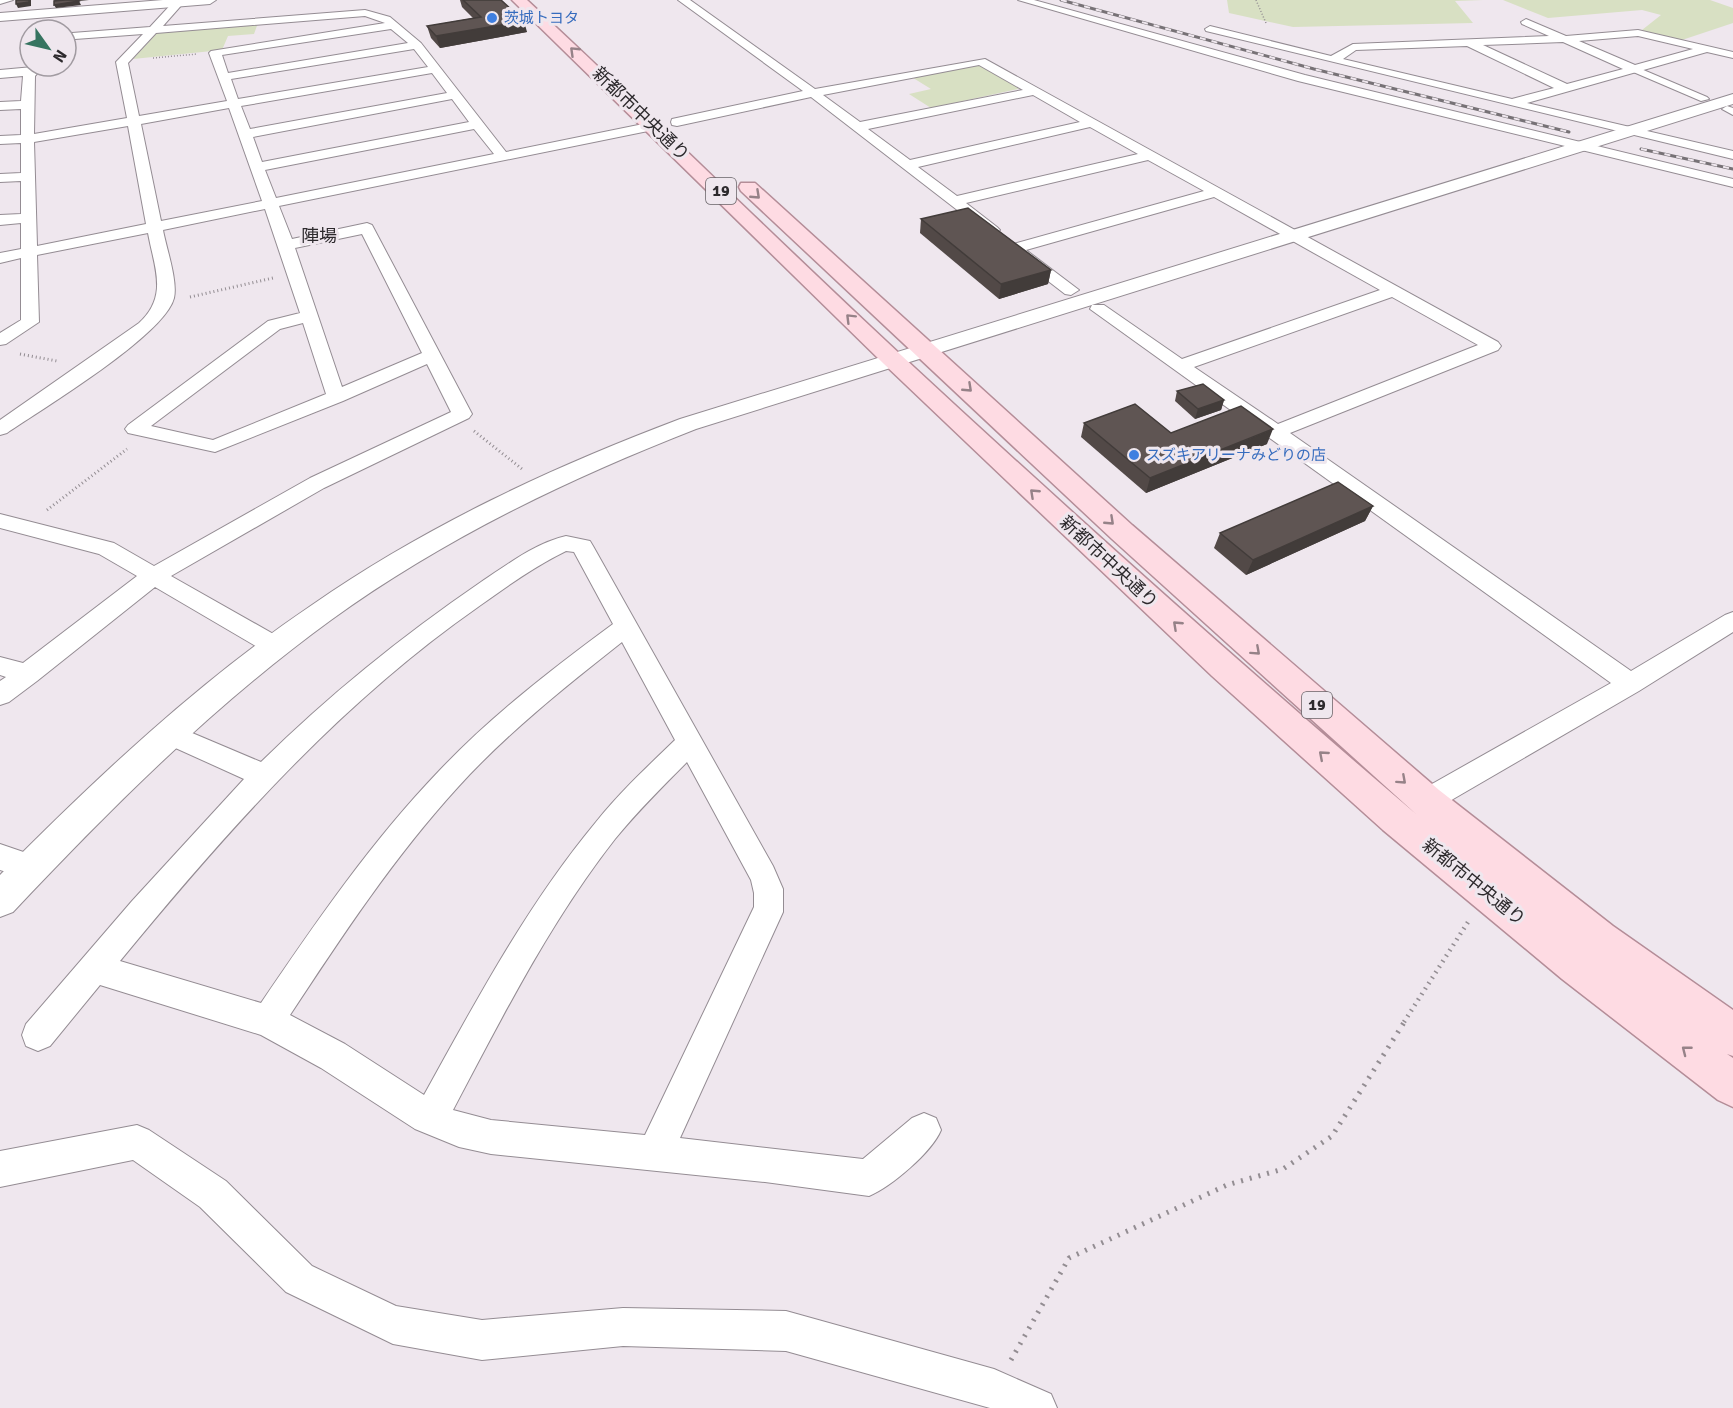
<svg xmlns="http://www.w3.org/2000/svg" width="1733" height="1408" font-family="Signika,'Noto Sans JP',sans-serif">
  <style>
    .green { fill: #d8e0c3 }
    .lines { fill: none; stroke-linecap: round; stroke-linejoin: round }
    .pedestrian-casing { stroke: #948c93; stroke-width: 2 }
    .minor-casing { stroke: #948c93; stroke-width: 2 }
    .tertiary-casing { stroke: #948c93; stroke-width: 2 }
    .primary-casing { stroke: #b48d98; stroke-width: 3 }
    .path-far3 { stroke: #938d92; stroke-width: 1.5; stroke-dasharray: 1 2; stroke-linecap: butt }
    .path-far2 { stroke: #938d92; stroke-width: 3; stroke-dasharray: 1 3; stroke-linecap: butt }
    .path-far1 { stroke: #938d92; stroke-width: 4.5; stroke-dasharray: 1.5 5; stroke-linecap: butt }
    .path { stroke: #938d92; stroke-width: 5; stroke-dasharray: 2 7; stroke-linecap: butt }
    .pedestrian { fill: #fff; fill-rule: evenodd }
    .minor { fill: #fff; fill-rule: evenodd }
    .tertiary { fill: #fff; fill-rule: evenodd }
    .primary { fill: #fedbe3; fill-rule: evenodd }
    .rail-casing { stroke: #777276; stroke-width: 3 }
    .rail { stroke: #efe7ee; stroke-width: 2; stroke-dasharray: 6; stroke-linecap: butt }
    .wall { fill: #524947 }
    .shaded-wall { fill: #423c3a }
    .building { fill: #5f5553; stroke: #423c3a; stroke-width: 1.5 }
    .oneway { stroke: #968288 }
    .shop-dot { fill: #3f7fe0; stroke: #efe7ee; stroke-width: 2 }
    .labels { text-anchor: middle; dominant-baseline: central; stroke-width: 6; stroke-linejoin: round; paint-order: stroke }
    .far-shop-label { font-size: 15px; fill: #366cbe; stroke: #efe7ee; text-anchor: start }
    .shield { fill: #efe7ee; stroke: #676367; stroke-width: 1.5 }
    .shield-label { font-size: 16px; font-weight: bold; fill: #2d2a2d }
    .street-label { font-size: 18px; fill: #2d2a2d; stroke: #efe7ee }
    .far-quarter-label { font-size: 18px; fill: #2d2a2d; stroke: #efe7ee }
  </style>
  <rect width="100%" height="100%" fill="#efe7ee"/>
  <!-- green -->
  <g class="green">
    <polygon points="1227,0 1483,0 1455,1 1473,23 1293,27 1229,13"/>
    <polygon points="1503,0 1710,0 1733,8 1733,23 1670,44 1642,30 1661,15 1642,10 1548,18"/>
    <polygon points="258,23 254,34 228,36 222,50 133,59 158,32"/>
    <polygon points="981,64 1020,86 1018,89 931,108 909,94 931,89 910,76"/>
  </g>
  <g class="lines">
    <!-- pedestrian casing -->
    <g class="pedestrian-casing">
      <g id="pedestrian">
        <polygon points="1634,66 1707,97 1709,99 1701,101 1631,71 1630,69"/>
        <polygon points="1727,106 1733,108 1733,115 1722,109"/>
      </g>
    </g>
    <!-- minor casing -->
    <g class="minor-casing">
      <g id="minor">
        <polygon points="0,0 13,0 0,4"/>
        <path d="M175 0H186L163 26 365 10 390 17 421 43 506 152 653 122 659 126 653 130 279 206 292 239 367 223 372 225 472 414 469 418 324 488 171 576 284 640 287 646 284 652 275 655 266 652 155 587 37 681 9 702 0 705V681L6 677 0 675V657L23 663 137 576 99 554 0 528V514L114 543 154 566 310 478 451 412 427 364 343 401 215 452 128 433 125 429 128 425 268 321 300 313 265 209 163 230C166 247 178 281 174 298 165 335 42 409 7 433L0 435V420L139 323C169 296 154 267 148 233L37 255 39 322 6 344 0 345V333L21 320V258L0 263V253L21 249V223L0 225V215L21 214V181L0 182V174L21 173V143L0 144V136L21 135V109L0 110V102L21 101 23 76 0 78V70L44 66 35 76 34 134 127 118 116 62 143 34 75 39 66 44V35L72 33 150 27ZM365 16 385 23 211 51 209 53 227 101 139 116 128 63 156 33ZM391 29 408 43 228 73 222 55ZM414 49 428 67 238 99 231 79ZM432 73 447 93 250 129 241 106ZM452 99 469 122 262 162 253 137ZM229 108 262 201 161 221 141 124ZM128 126 146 224 37 246 34 142ZM474 129 494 154 276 198 265 170ZM362 234 422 353 342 387 295 248ZM303 323 326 394 213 440 151 426 280 329Z"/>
        <path d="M678 0H690L815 89 985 59 1498 342 1501 346 1498 350 1290 433 1631 671 1725 615 1733 612V632L1639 691 1436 809 1426 813 1416 809 1412 801 1416 793 1611 683 1090 309 1092 305H1104L1182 359 1380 290 1214 197 1026 250 1079 290 1071 295 1065 294 1017 257 1016 253 1010 251 1008 248 1010 245 1204 191 1148 160 966 203 997 227 1000 230 997 233H987L811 97 677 126 672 125 671 122 672 119 803 91ZM979 65 1023 90 860 122 823 95ZM1033 95 1080 122 910 160 868 129ZM1090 127 1138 154 957 196 918 167ZM1392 297 1478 345 1278 424 1194 367Z"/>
        <polygon points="1018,0 1034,0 1305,75 1733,179 1733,187 1298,81"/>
        <path d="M1526 19 1566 36 1638 30 1733 52V58L1707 52 1527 103 1733 151V159L1206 31 1205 29 1210 26 1331 56 1353 44 1549 36 1522 24 1521 22ZM1638 36 1693 49 1635 65 1579 41ZM1563 42 1623 69 1567 84 1483 45ZM1467 46 1554 88 1512 99 1343 59 1356 50Z"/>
        <path d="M566 536 590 541 593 546 773 866 783 889V912L680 1138 863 1159 912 1118 924 1113 936 1118 941 1130C932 1152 891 1187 869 1196L765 1182 491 1154 459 1147 415 1129 321 1068 261 1035 100 985 50 1046 38 1051 26 1046 22 1035 26 1024 132 901 244 779 160 741 156 734 160 727 169 724 178 727 261 762C329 695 402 636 481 582 507 565 535 543 566 536ZM566 551 574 552 613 624C552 669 491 716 439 771 371 842 316 922 261 1003L120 961C227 831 339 704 478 607 506 587 535 566 566 551ZM622 642 675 740C648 766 620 792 596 822 527 905 476 1001 424 1095L345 1044 290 1015C342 936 394 857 458 787 507 733 565 687 622 642ZM687 762 751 880 754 893V907L645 1135 491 1120 453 1110C502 1017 550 922 615 839 637 812 662 787 687 762Z"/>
        <polygon points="0,844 41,858 46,867 41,876 31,880 0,870"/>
        <polygon points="137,1125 149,1130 226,1181 312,1266 396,1306 482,1320 623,1308 786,1311 994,1369 1051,1394 1057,1408 990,1408 786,1351 623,1346 482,1360 393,1344 286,1292 200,1207 133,1160 0,1187 0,1151"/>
      </g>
    </g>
    <!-- tertiary casing -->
    <g class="tertiary-casing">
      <g id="tertiary">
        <polygon points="163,0 216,0 210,4 0,21 0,13"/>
        <path d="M1733 94V104L696 429C568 479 443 539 331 620 214 705 112 807 13 912L0 917V875C97 777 198 682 312 605 426 526 550 468 680 419Z"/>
      </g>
    </g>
    <!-- primary casing -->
    <g class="primary-casing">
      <path id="primary" d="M512 0H527C653 117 776 239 902 356 1068 510 1237 661 1409 808L1416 814 1112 539 741 191 739 187 741 183H755L1132 525 1439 790 1613 926 1733 1010V1056L1727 1054 1733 1058V1107L1718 1100 1562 979 1383 830 1212 676 884 364Z"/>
    </g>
    <!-- path-far3 -->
    <g class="path-far3">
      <polyline points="1256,0 1266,23"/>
      <polyline points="153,58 197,54"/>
    </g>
    <!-- path-far2 -->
    <g class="path-far2">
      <polyline points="190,297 273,278"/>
      <polyline points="20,354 57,361"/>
      <polyline points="474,431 522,469"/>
      <polyline points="47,510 127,449"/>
    </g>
    <!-- path-far1 -->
    <polyline class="path-far1" points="1404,1022 1468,922"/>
    <!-- path -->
    <polyline class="path" points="1011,1360 1069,1258 1227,1185 1283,1169 1332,1136 1405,1021"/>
    <!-- pedestrian -->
    <use href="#pedestrian" class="pedestrian"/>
    <!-- minor -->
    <use href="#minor" class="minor"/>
    <!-- tertiary -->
    <use href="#tertiary" class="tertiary"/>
    <!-- primary -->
    <use href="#primary" class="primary"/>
    <!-- rail casing -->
    <g class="rail-casing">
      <g id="rail">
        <polyline points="1061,0 1314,69 1569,132"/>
        <polyline points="1641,149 1733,169"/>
      </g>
    </g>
    <!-- rail -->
    <use href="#rail" class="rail"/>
  </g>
  <!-- wall -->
  <g class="wall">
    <polygon points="460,0 501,0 527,32 440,48 431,38 427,26 473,18 462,7"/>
    <polygon points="921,219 1051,270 1048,284 999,299 920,233"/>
    <polygon points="1177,391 1224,400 1221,410 1195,419 1175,401"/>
    <polygon points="1084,423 1267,444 1146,493 1081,437"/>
    <polygon points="1373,506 1365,521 1246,575 1214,548 1220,533"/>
  </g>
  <!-- shaded-wall -->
  <g class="shaded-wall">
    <polygon points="29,0 31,0 31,6 18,8 16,4"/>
    <polygon points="54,0 89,0 79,1 81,5 56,8 54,5 56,4"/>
    <polygon points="524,21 527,32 440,48 436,36"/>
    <polygon points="1051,270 1048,284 999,299 1001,284"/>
    <polygon points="1224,400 1221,410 1195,419 1198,409"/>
    <polygon points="1273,429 1267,444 1146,493 1150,478"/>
    <polygon points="1373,506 1365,521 1246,575 1253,560"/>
  </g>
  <!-- building -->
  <g class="building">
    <polygon points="16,0 29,0 29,2 16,4"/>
    <polygon points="65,0 78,0 79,1 54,5 54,1"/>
    <polygon points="463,0 501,0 524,21 436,36 427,26 481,17"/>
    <polygon points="968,208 1051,270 1001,284 921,219"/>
    <polygon points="1203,384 1224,400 1198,409 1177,391"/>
    <polygon points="1135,404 1171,433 1241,406 1273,429 1150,478 1084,423"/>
    <polygon points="1338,482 1373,506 1253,560 1220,533"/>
  </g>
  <!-- one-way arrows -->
  <defs><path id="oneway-chevron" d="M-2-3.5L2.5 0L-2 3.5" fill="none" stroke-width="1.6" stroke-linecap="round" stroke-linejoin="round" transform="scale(1.5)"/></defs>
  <g class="oneway">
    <use href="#oneway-chevron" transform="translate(574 51) rotate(-136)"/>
    <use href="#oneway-chevron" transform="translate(756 195) rotate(43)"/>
    <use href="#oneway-chevron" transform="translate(850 318) rotate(-135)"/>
    <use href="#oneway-chevron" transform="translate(968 388) rotate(43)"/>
    <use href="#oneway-chevron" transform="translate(1034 493) rotate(-137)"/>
    <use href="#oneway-chevron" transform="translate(1110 521) rotate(43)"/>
    <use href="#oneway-chevron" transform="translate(1177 625) rotate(-137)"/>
    <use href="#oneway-chevron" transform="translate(1256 651) rotate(42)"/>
    <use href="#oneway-chevron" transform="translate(1323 755) rotate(-139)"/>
    <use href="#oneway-chevron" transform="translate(1402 780) rotate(42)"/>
    <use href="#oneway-chevron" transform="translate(1686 1050) rotate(-142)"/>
  </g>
  <!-- markers -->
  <g class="shop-dot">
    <circle cx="492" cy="18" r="6"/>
    <circle cx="1134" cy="455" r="6"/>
  </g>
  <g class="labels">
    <!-- far-shop labels -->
    <g class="far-shop-label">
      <text x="504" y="18">茨城トヨタ</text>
      <text x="1146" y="455">スズキアリーナみどりの店</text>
    </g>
    <!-- shield labels -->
    <g class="shield">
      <rect x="706" y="178" width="30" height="26" rx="4.5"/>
      <rect x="1302" y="692" width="30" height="26" rx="4.5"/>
    </g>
    <g class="shield-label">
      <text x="721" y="191">19</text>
      <text x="1317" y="705">19</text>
    </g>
    <!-- street labels -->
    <g class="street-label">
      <text transform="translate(641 114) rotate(44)">新都市中央通り</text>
      <text transform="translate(1109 562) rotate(43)">新都市中央通り</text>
      <text transform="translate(1474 882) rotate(39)">新都市中央通り</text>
    </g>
    <!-- far-quarter labels -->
    <g class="far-quarter-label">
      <text x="319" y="236">陣場</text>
    </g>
  </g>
  <!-- north arrow -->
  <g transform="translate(48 48) rotate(124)"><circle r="28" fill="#efe7ee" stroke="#a19ba1" stroke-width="1.5"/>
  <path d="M0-4.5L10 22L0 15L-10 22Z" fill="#367460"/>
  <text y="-9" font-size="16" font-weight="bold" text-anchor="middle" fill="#2d2a2d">N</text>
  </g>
</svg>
